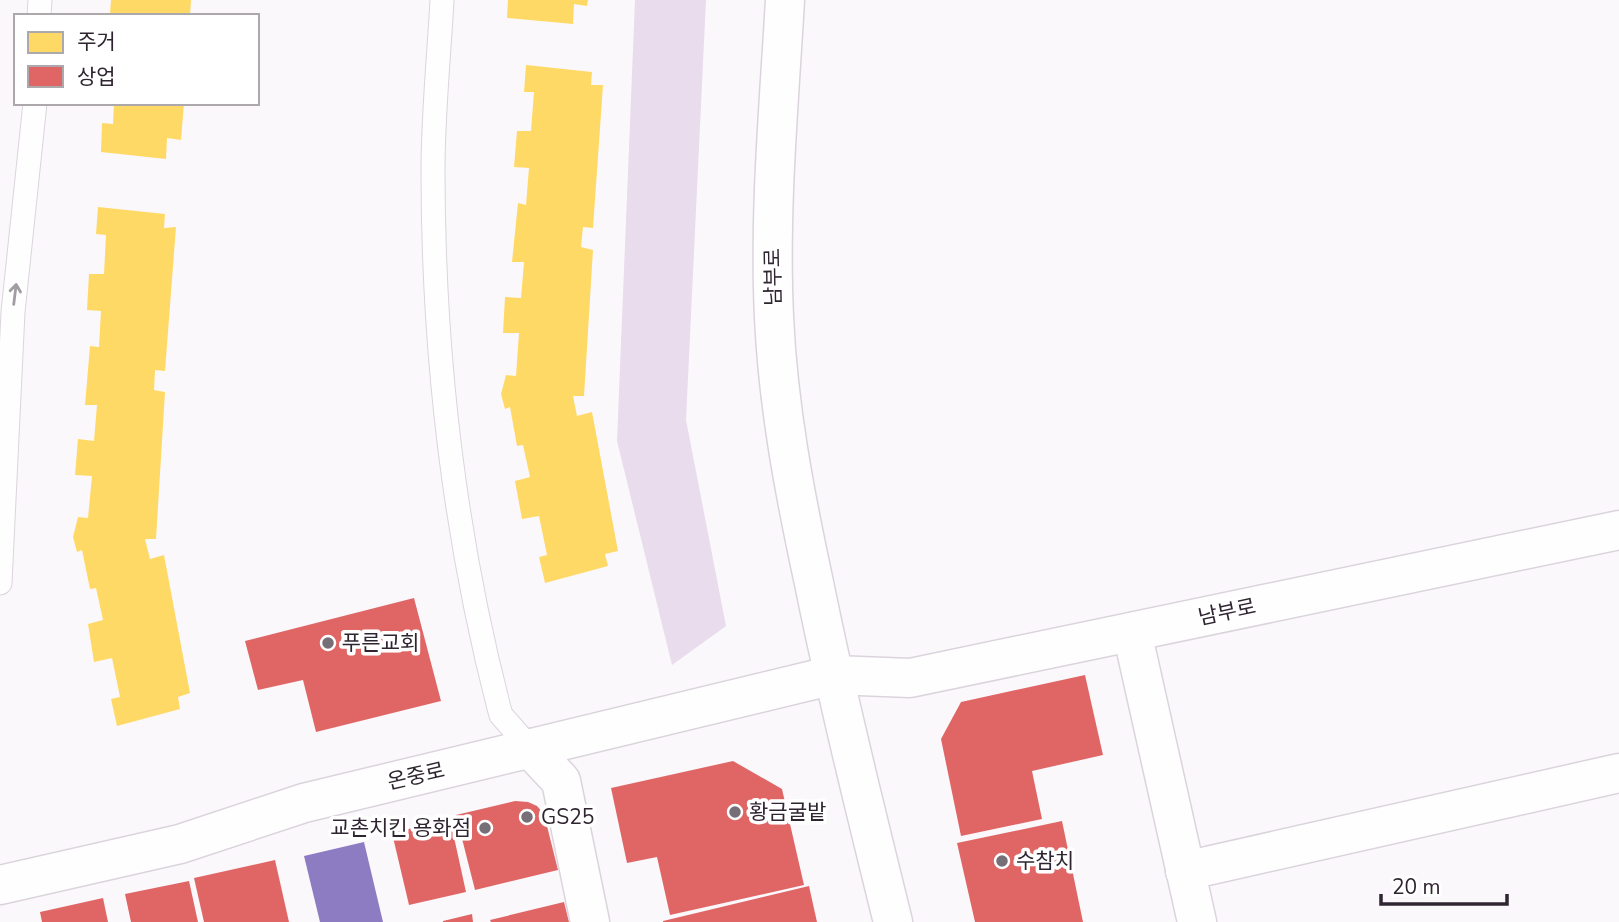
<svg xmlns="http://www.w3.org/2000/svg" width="1619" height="922" font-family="'Nunito Sans','Noto Sans KR',sans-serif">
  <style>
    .green { fill: #e9dcec }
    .homes { fill: #ffd966 }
    .shops { fill: #e06666 }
    .offices { fill: #8e7cc3 }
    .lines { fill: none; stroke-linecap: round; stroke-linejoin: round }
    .lane-casing { stroke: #dbd4dc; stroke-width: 25 }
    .street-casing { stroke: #dbd4dc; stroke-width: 41 }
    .secondary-casing { stroke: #dbd4dc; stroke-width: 41 }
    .lane { stroke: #fefeff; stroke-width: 23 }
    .street { stroke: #fefeff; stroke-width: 38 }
    .secondary { stroke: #fefeff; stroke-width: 38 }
    .oneway { stroke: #a19ca2 }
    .poi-dot { fill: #766f77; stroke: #fff; stroke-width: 2.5 }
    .labels { text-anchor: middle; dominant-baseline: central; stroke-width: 7; stroke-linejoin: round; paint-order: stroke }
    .street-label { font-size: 21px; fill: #2f2530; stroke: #fff }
    .poi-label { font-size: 21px; fill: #2f2530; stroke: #fff; text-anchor: start }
  </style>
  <rect width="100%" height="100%" fill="#fbf8fc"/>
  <!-- green -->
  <polygon class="green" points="635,0 706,0 686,420 726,626 672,665 617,441"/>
  <!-- homes -->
  <g class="homes">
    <polygon points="111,0 191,0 190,16 118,16 118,13 110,14"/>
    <polygon points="508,0 588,0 587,6 574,4 573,24 507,18"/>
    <polygon points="526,65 592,72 591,85 603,85 593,228 583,227 581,247 593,250 584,396 573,396 577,416 592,412 618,551 605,554 608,566 545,583 539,557 547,555 539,516 522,519 515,481 530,477 523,445 517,446 510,407 505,409 501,394 506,375 516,376 519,333 503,333 505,297 521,298 524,262 512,262 518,203 526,205 529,168 514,167 517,131 531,131 534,92 524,92"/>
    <polygon points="114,103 184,103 181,140 167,138 166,159 101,152 102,123 113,124"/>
    <polygon points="98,207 165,214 164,228 176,227 165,371 155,370 154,390 165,392 156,539 145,539 150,559 164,555 190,693 178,697 180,709 117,726 111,699 120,697 112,658 94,662 88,624 103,620 96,588 90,589 82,550 77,552 73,537 78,517 88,518 92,476 75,475 78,439 94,441 97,405 85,405 90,346 99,347 101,311 87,310 89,274 104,274 106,235 96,234"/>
  </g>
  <!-- shops -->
  <g class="shops">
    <polygon points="414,598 441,701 316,732 303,680 258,690 245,641"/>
    <polygon points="1085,675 1103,755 1032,771 1042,819 961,836 941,739 961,702"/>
    <polygon points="733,761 782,789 804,885 670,915 657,857 627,863 611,788"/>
    <polygon points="515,801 528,802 537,806 544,814 558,870 475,890 456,815"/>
    <polygon points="450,819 466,892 409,905 392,833"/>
    <polygon points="1062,821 1083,922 975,922 957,843"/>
    <polygon points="275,860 289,922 204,922 194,878"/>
    <polygon points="189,881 198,922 131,922 125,894"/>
    <polygon points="809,886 817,922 663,922 663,921"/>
    <polygon points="103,898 108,922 42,922 40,912"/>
    <polygon points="564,902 569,922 491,922 490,920"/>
    <polygon points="472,914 473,922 443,922 443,921"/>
  </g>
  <!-- offices -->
  <polygon class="offices" points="364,842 383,922 320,922 304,856"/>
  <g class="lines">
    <!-- lane casing -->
    <g class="lane-casing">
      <g id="lane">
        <path d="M442 0C439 56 433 114 433 170 433 350 454 534 499 708L501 715 530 748"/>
        <polyline points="39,16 40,0"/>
        <polyline points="0,583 13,312 35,103"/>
      </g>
    </g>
    <!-- street casing -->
    <g class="street-casing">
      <g id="street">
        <polyline points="1132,632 1197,922"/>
        <polyline points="530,748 561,781 590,922"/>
        <polyline points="1185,871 1619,773"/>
        <polyline points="0,885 180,844 304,803 834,675 910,678 1619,530"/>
      </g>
    </g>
    <!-- secondary casing -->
    <g class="secondary-casing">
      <path id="secondary" d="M785 0C779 105 769 211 774 317 778 407 795 495 814 583 837 696 865 809 893 922"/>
    </g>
    <!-- lane -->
    <use href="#lane" class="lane"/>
    <!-- street -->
    <use href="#street" class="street"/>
    <!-- secondary -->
    <use href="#secondary" class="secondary"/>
  </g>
  <!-- one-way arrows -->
  <defs><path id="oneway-shaft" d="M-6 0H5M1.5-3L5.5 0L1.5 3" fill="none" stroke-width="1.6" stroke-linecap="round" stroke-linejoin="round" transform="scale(1.75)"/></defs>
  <use class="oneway" href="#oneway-shaft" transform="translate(15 294) rotate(-83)"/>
  <!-- markers -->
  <g class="poi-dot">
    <circle cx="328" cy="643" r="7"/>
    <circle cx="735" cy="812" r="7"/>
    <circle cx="527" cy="817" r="7"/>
    <circle cx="485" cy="828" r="7"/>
    <circle cx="1002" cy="861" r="7"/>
  </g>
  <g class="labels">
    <!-- street labels -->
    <g class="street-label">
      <text transform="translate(773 277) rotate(-91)">남부로</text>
      <text transform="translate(1227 612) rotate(-12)">남부로</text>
      <text transform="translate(416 776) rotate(-13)">온중로</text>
    </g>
    <!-- poi labels -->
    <g class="poi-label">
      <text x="342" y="643">푸른교회</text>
      <text x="749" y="812">황금굴밭</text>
      <text x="541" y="817">GS25</text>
      <text x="471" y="828" text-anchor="end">교촌치킨 용화점</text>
      <text x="1016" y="861">수참치</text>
    </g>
  </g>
  <!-- legend -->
  <rect x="14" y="14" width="245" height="91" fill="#ffffff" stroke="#aca8ac" stroke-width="2"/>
  <rect x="28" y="32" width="35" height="21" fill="#ffd966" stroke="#aca8ac" stroke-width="2"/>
  <text x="77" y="49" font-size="21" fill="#2f2530">주거</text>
  <rect x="28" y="66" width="35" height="21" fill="#e06666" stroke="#aca8ac" stroke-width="2"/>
  <text x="77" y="84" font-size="21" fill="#2f2530">상업</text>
  <!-- scale -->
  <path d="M1381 894v10h126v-10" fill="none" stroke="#2f2530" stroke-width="3.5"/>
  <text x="1392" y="894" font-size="21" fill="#2f2530" stroke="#ffffff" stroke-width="5" paint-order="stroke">20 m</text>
</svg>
